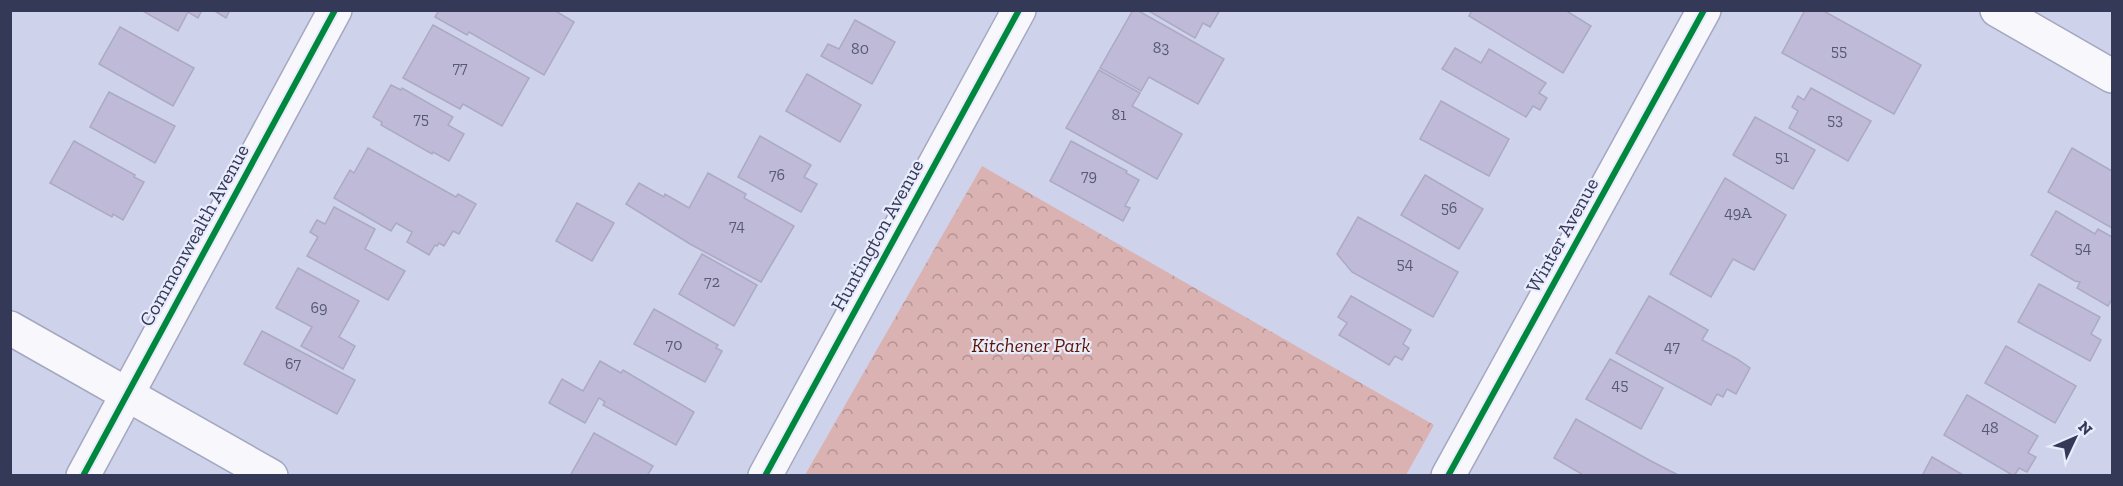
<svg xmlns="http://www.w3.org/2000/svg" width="2123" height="486" font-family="'Zilla Slab',serif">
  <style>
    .park { fill: url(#park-crowns) }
    .building { fill: #bebad8; stroke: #aca9c2; stroke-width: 1.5 }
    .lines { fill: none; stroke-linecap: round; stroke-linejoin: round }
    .minor-casing { stroke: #a4a7c0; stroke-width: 36 }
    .minor { stroke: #f8f8fc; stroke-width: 33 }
    .cycleway-casing { stroke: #e9ecfc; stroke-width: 10 }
    .cycleway { stroke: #00873e; stroke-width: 6 }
    .labels { text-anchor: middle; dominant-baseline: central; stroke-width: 4.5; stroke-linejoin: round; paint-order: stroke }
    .number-label { font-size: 16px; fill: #575978 }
    .street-label { font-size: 20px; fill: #353958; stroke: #e9ecfc }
    .park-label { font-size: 20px; font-style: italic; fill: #5b1600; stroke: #e9ecfc }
  </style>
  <defs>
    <pattern id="park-crowns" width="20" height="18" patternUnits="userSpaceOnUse" patternTransform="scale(1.5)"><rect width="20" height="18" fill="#dab2b1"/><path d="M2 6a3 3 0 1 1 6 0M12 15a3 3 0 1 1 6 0" fill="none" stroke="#b29293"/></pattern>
  </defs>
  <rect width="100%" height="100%" fill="#ced2eb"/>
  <!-- park -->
  <polygon class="park" points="982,166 1434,425 1406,475 805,475"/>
  <!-- building -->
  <g class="building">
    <polygon points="141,10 202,10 198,18 188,12 178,31"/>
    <polygon points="213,10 230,10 226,18"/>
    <polygon points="439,10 554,10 574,22 544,75 469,32 467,35 435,17"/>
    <polygon points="1133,10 1137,10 1224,59 1198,104 1149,77 1141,91 1100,68"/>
    <polygon points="1147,10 1220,10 1210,27 1203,23 1195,38"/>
    <polygon points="1472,10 1565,10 1591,26 1563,73 1469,16"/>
    <polygon points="1805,10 1822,10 1921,65 1894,114 1782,53"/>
    <polygon points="855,20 895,42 872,84 821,56 828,44 839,49"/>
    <polygon points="433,25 529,78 502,126 463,104 460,109 403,78"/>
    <polygon points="120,27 194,68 173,106 99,64"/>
    <polygon points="1455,48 1481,63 1489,49 1546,83 1539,93 1547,98 1540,110 1533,106 1526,117 1442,69"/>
    <polygon points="1099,70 1140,93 1132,106 1182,134 1157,179 1066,128"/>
    <polygon points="807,74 861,105 840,142 786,111"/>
    <polygon points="391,85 401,90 402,88 453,117 448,125 464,134 449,161 433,152 432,154 381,125 382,122 373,117"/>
    <polygon points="1811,88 1871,121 1848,161 1789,128 1798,111 1792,107 1798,96 1804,100"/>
    <polygon points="109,92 175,126 155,163 90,127"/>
    <polygon points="1441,101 1509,139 1489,176 1420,139"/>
    <polygon points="1755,117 1815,150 1793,189 1733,155"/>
    <polygon points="760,136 811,165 804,177 817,184 801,212 738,177"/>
    <polygon points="74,141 135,175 134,177 144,182 123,220 113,214 112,217 50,183"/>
    <polygon points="1071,141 1127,171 1126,173 1139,180 1125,206 1130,208 1123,221 1050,181"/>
    <polygon points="368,148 456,197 458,194 476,204 459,234 453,231 444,246 439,243 437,246 435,245 429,255 407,242 412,232 396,223 391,231 334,198 350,170 354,173"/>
    <polygon points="2072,148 2112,171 2112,228 2048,192"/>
    <polygon points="708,173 746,194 744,198 794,226 761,282 690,244 626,204 639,183 664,197 665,194 689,208"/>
    <polygon points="1425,175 1483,209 1459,249 1401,215"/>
    <polygon points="1725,178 1786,215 1754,270 1733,259 1711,297 1670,274"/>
    <polygon points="577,203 614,223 592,261 556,241"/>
    <polygon points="334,207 375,229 365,249 405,271 388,300 307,256 318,237 310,232 317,220 325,224"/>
    <polygon points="2056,211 2095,234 2098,229 2112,237 2112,299 2108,306 2077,288 2080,282 2075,281 2031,255"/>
    <polygon points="1358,217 1458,272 1433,317 1352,272 1337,254"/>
    <polygon points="702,254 757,285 734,326 679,294"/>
    <polygon points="298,268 359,301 339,337 355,346 343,369 301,346 312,327 276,308"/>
    <polygon points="2039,284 2100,317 2091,334 2101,340 2090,361 2018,322"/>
    <polygon points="1351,296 1411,330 1403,344 1409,348 1402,360 1395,356 1389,365 1339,335 1347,323 1338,317"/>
    <polygon points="1649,296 1708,330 1702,340 1737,359 1750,368 1736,394 1727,389 1723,397 1717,394 1711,405 1616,353"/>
    <polygon points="654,309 718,345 716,348 722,351 705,382 634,344"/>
    <polygon points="262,331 355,380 337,414 244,364"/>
    <polygon points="2006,346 2076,386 2055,423 1985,383"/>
    <polygon points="1610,359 1663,388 1641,429 1586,399"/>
    <polygon points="600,361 621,373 623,370 694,412 676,445 603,405 605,402 599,398 585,423 549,403 562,379 583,391"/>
    <polygon points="1967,395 2038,436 2028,453 2036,457 2027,472 2019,468 2014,476 1944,435"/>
    <polygon points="1576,419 1649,460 1680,476 1585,476 1554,458"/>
    <polygon points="594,433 653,466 647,476 570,476"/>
    <polygon points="1932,457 1965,476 1922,476"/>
  </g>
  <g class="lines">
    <!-- minor casing -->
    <g class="minor-casing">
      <g id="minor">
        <polyline points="1997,10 2112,76"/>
        <polyline points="10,328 271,476"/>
        <polyline points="83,476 335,10"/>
        <polyline points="765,476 1019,10"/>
        <polyline points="1448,476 1704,10"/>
      </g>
    </g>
    <!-- minor -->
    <use href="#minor" class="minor"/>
    <!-- cycleway casing -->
    <g class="cycleway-casing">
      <g id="cycleway">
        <polyline points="83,476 335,10"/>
        <polyline points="765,476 1019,10"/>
        <polyline points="1448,476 1704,10"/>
      </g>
    </g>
    <!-- cycleway -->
    <use href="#cycleway" class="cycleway"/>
  </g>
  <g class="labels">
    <!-- number labels -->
    <g class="number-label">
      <text x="1161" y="47">83</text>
      <text x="860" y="48">80</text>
      <text x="1839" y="50">55</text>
      <text x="460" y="67">77</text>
      <text x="1119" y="114">81</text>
      <text x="421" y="118">75</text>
      <text x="1835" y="119">53</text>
      <text x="1782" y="156">51</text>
      <text x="777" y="174">76</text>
      <text x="1089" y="175">79</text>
      <text x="1449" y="207">56</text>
      <text x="1738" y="212">49A</text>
      <text x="737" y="225">74</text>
      <text x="2083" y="247">54</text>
      <text x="1405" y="263">54</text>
      <text x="712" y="281">72</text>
      <text x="319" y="307">69</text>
      <text x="674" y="344">70</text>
      <text x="1672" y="346">47</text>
      <text x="293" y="363">67</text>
      <text x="1620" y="384">45</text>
      <text x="1990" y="427">48</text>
    </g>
    <!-- street labels -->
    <g class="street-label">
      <text transform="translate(194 235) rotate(-61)">Commonwealth Avenue</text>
      <text transform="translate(877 235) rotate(-61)">Huntington Avenue</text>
      <text transform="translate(1562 235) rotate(-61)">Winter Avenue</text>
    </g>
    <!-- park labels -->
    <g class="park-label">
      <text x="1031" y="345">Kitchener Park</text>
    </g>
  </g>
  <!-- border -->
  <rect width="2123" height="486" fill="none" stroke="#353958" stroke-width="24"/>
  <!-- north arrow -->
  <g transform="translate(2075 438) rotate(46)" stroke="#e9ecfc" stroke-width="4.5" paint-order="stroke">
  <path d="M0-4.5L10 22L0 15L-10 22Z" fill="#353958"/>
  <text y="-9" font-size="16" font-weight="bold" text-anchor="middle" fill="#353958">N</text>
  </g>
</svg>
